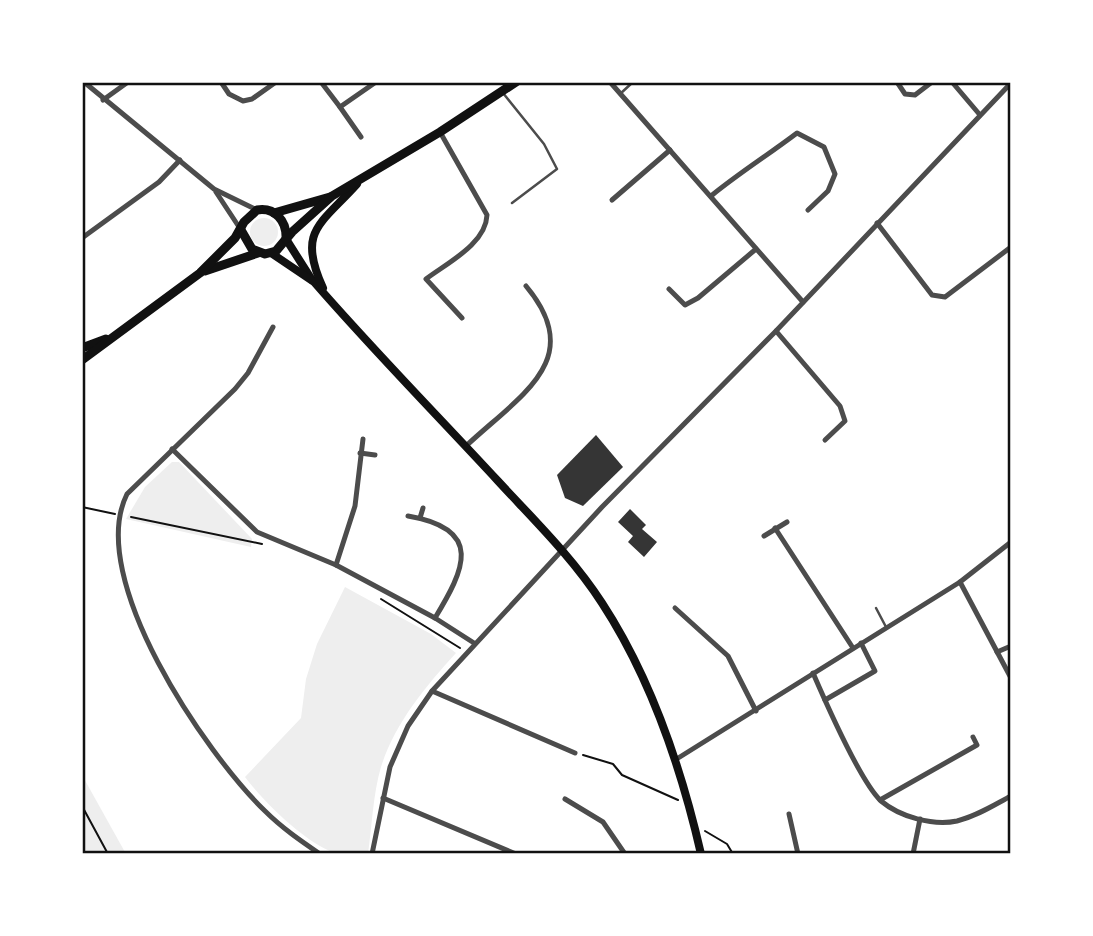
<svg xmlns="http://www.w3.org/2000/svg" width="1093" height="936" font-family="'Asap Condensed',sans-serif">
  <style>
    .green { fill: #eee }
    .building { fill: #353535 }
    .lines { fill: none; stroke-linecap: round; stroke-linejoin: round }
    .path { stroke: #111; stroke-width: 2 }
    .service { stroke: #4c4c4c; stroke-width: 2.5 }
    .minor { stroke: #4c4c4c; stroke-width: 5 }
    .secondary { stroke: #111; stroke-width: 8 }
    .trunk { stroke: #111; stroke-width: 9 }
    .neatline { fill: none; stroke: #111; stroke-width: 2.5 }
  </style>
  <rect width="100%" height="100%" fill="#fff"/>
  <!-- green -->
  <g class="green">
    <circle cx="264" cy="232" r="14"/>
    <polygon points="172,462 179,462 252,539 251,547 126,519 145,487"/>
    <path d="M345 587 431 634 456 653C425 687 395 723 381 767 373 794 372 826 368 854 359 854 349 855 340 854 311 849 262 800 245 777L301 718 306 679 317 644Z"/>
    <polygon points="82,775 126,854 82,854"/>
  </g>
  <!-- building -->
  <g class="building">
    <polygon points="596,435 623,467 583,506 565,498 557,475"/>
    <polygon points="630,509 646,525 642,529 657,542 644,557 628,542 633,536 618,522"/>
  </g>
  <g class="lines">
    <!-- path -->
    <g class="path">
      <polyline points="82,507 115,514"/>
      <polyline points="131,517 262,544"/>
      <polyline points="381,599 460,648"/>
      <polyline points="583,755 613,764 622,775 678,800"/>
      <polyline points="82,806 108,854"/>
      <polyline points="705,831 727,844 733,854"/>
    </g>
    <!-- service -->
    <g class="service">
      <polyline points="689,82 691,82"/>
      <polyline points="503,93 544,144 557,169 512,203"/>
      <polyline points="620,94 633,82"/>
      <polyline points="876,608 886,627"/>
    </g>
    <!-- minor -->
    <g class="minor">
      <polyline points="84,82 214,189 257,210"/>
      <polyline points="221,82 229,94 243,101 252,99 276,82"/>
      <polyline points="321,82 340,107 376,82"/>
      <polyline points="610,82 803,302"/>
      <polyline points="897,82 905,94 915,95 932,82"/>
      <polyline points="952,82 980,115"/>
      <polyline points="103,100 128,82"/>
      <polyline points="340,107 361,137"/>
      <path d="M440 132 487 215C486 244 447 263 426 279L462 318"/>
      <polyline points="216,192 241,230"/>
      <path d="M711 196C739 173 768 155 797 133L824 147 835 174 828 191 808 210"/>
      <polyline points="612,200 670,150"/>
      <polyline points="877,223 932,295 945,297 1011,247"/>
      <polyline points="82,238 159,182 180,160"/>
      <polyline points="669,289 685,305 698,298 756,249"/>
      <path d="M273 327 248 373 235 389 127 494C85 578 206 754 265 811 282 828 301 841 320 854"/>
      <polyline points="776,331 840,406 845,421 825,440"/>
      <path d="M466 446C519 396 588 360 526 286"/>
      <polyline points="172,449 257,532 336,565 435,618 474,643"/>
      <polyline points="360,453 375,455"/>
      <path d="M408 516C485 529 464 570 435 618"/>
      <polyline points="420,518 423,508"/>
      <polyline points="775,528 853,648"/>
      <polyline points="764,536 787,522"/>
      <polyline points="336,565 355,506 363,439"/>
      <polyline points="960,582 1011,678"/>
      <polyline points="675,608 728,656 756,711"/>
      <polyline points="997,652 1011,646"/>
      <path d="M813 673C826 703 860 781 881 801 900 817 933 826 957 821 977 816 994 805 1011 796"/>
      <polyline points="432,691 575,753"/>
      <polyline points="825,700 875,671 861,643"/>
      <polyline points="675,760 960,582 1011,542"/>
      <polyline points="383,798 516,854"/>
      <polyline points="565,799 603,822 625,854"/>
      <polyline points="880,800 977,745 973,737"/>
      <polyline points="789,814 798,854"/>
      <polyline points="372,854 390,767 408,726 432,691 602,507 776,331 1011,83"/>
      <polyline points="913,854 920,819"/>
    </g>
    <!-- secondary -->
    <g class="secondary">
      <polyline points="286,239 312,280"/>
      <path d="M271 253 314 282C373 350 437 415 498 481 534 520 573 558 602 603 651 678 681 767 701 854"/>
      <path d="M323 288C297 231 320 225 357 184"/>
    </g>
    <!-- trunk -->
    <g class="trunk">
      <polyline points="274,213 330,197"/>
      <polyline points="241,230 252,249 265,254 276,251 292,232 332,196 440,132 516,82"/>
      <polyline points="205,271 258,253"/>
      <polyline points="82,348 106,339"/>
      <path d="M82 360 200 273 235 238 244 222 257 210C275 207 287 221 286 239"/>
    </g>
  </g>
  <!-- border -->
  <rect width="1093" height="936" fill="none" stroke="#ffffff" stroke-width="168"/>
  <rect x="84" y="84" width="925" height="768" class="neatline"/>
</svg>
